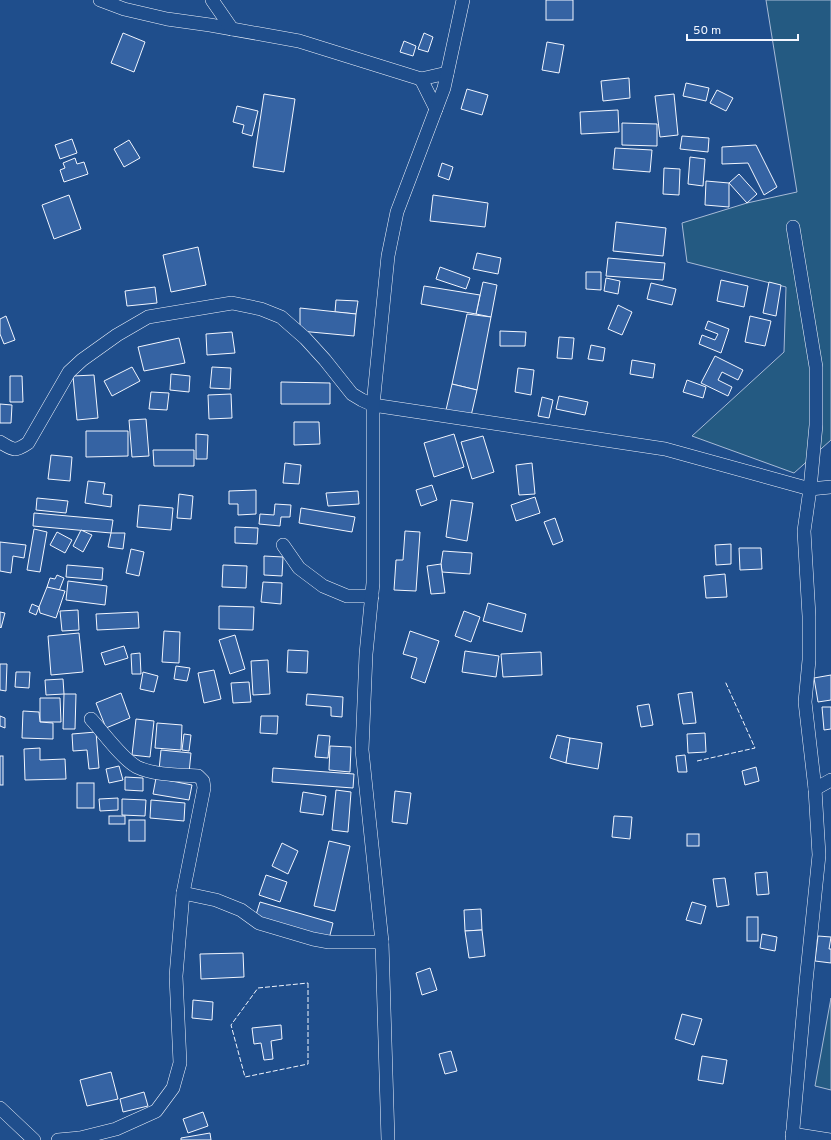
<svg xmlns="http://www.w3.org/2000/svg" width="831" height="1140" font-family="Overpass,sans-serif">
  <style>
    .green { fill: #245a82; stroke: #a8bbd7 }
    .building { fill: #3563a3; stroke: #f2f6ff }
    .lines { fill: none; stroke-linecap: round; stroke-linejoin: round }
    .street-casing { stroke: #f2f6ff; stroke-width: 14 }
    .street { stroke: #1f4e8c; stroke-width: 13 }
    .fence { stroke: #f2f6ff; stroke-width: 1; stroke-dasharray: 5 2; stroke-linecap: butt }
  </style>
  <rect width="100%" height="100%" fill="#1f4e8c"/>
  <!-- green -->
  <g class="green">
    <polygon points="766,0 831,0 831,440 794,473 692,436 784,352 786,287 687,262 682,223 747,203 797,192"/>
    <polygon points="831,998 831,1090 815,1086"/>
  </g>
  <!-- building -->
  <g class="building">
    <rect x="546" y="0" width="27" height="20"/>
    <polygon points="123,33 145,42 134,72 111,63"/>
    <polygon points="424,33 433,37 428,52 418,49"/>
    <polygon points="404,41 416,46 413,56 400,52"/>
    <polygon points="547,42 564,45 559,73 542,70"/>
    <polygon points="629,78 630,98 603,101 601,81"/>
    <polygon points="686,83 709,88 706,101 683,96"/>
    <polygon points="467,89 488,95 482,115 461,109"/>
    <polygon points="717,90 733,98 726,111 710,103"/>
    <polygon points="264,94 295,99 284,172 253,167"/>
    <polygon points="674,94 678,135 660,137 655,96"/>
    <polygon points="237,106 258,111 252,136 242,133 244,125 233,122"/>
    <polygon points="618,110 619,132 581,134 580,112"/>
    <polygon points="622,123 657,124 657,146 622,145"/>
    <polygon points="682,136 709,138 708,152 680,149"/>
    <polygon points="72,139 77,153 60,159 55,145"/>
    <polygon points="129,140 140,158 124,167 114,149"/>
    <polygon points="756,145 777,187 764,195 748,163 722,164 722,147"/>
    <polygon points="615,148 652,150 650,172 613,169"/>
    <polygon points="690,157 705,159 703,186 688,184"/>
    <polygon points="75,158 77,164 84,162 88,174 64,182 60,170 65,168 63,163"/>
    <polygon points="442,163 453,167 449,180 438,176"/>
    <polygon points="664,168 680,169 679,195 663,194"/>
    <polygon points="739,174 757,194 747,203 729,183"/>
    <polygon points="706,181 729,183 729,207 705,205"/>
    <polygon points="69,195 81,229 54,239 42,205"/>
    <polygon points="433,195 488,203 485,227 430,221"/>
    <polygon points="616,222 666,228 663,256 613,251"/>
    <polygon points="198,247 206,285 171,292 163,255"/>
    <polygon points="477,253 501,258 498,274 473,269"/>
    <polygon points="608,258 665,263 663,280 606,276"/>
    <polygon points="440,267 470,278 466,289 436,279"/>
    <polygon points="586,272 601,272 601,290 586,289"/>
    <polygon points="606,278 620,281 618,294 604,291"/>
    <polygon points="721,280 748,286 744,307 717,301"/>
    <polygon points="483,282 497,285 491,317 476,314"/>
    <polygon points="769,282 781,285 776,316 763,313"/>
    <polygon points="651,283 676,289 672,305 647,299"/>
    <polygon points="424,286 480,295 476,314 421,304"/>
    <polygon points="155,287 157,303 127,306 125,291"/>
    <polygon points="336,300 358,301 356,314 335,312"/>
    <polygon points="618,305 632,312 622,335 608,329"/>
    <polygon points="300,308 356,314 354,336 300,331"/>
    <polygon points="467,314 491,317 477,390 452,384"/>
    <polygon points="6,316 15,340 4,344 0,334 0,319"/>
    <polygon points="750,316 771,321 765,346 745,342"/>
    <polygon points="708,321 729,329 721,353 699,344 702,335 715,340 718,334 705,329"/>
    <polygon points="500,331 526,332 525,346 500,346"/>
    <polygon points="232,332 235,353 207,355 206,334"/>
    <polygon points="559,337 574,338 572,359 557,358"/>
    <polygon points="179,338 185,363 144,371 138,347"/>
    <polygon points="591,345 605,348 603,361 588,359"/>
    <polygon points="715,356 743,370 738,380 722,372 718,380 732,387 728,396 701,383"/>
    <polygon points="632,360 655,364 653,378 630,374"/>
    <polygon points="132,367 140,381 112,396 104,381"/>
    <polygon points="212,367 231,368 230,389 210,388"/>
    <polygon points="518,368 534,370 531,395 515,392"/>
    <polygon points="171,374 190,376 189,392 170,390"/>
    <polygon points="94,375 98,418 77,420 73,376"/>
    <polygon points="10,376 22,376 23,402 10,402"/>
    <polygon points="687,380 706,387 703,398 683,392"/>
    <polygon points="281,382 330,383 330,404 281,404"/>
    <polygon points="452,384 477,390 471,416 446,410"/>
    <polygon points="151,392 169,393 167,410 149,409"/>
    <polygon points="231,394 232,418 209,419 208,395"/>
    <polygon points="559,396 588,402 585,415 556,409"/>
    <polygon points="542,397 553,400 549,418 538,416"/>
    <polygon points="0,404 12,405 11,423 0,423"/>
    <polygon points="146,419 149,456 132,457 129,420"/>
    <polygon points="294,422 319,422 320,444 294,445"/>
    <polygon points="86,431 128,431 128,456 86,457"/>
    <polygon points="196,434 208,435 207,459 196,459"/>
    <polygon points="454,434 464,467 434,477 424,443"/>
    <polygon points="483,436 494,472 472,479 461,442"/>
    <polygon points="153,450 194,450 194,466 154,466"/>
    <polygon points="51,455 72,457 70,481 48,479"/>
    <polygon points="285,463 301,465 299,484 283,483"/>
    <polygon points="532,463 535,494 519,495 516,465"/>
    <polygon points="88,481 105,483 103,494 112,495 111,507 85,503"/>
    <polygon points="432,485 437,500 421,506 416,490"/>
    <polygon points="256,490 256,514 238,515 238,504 229,504 229,491"/>
    <polygon points="358,491 359,504 328,506 326,493"/>
    <polygon points="179,494 193,496 191,519 177,518"/>
    <polygon points="535,497 540,513 516,521 511,505"/>
    <polygon points="37,498 68,501 66,513 36,510"/>
    <polygon points="451,500 473,503 467,541 446,537"/>
    <polygon points="275,504 291,505 290,517 281,517 280,526 259,524 260,514 274,515"/>
    <polygon points="139,505 173,508 171,530 137,527"/>
    <polygon points="301,508 355,517 352,532 299,523"/>
    <polygon points="34,513 113,520 111,533 33,526"/>
    <polygon points="555,518 563,541 553,545 544,522"/>
    <polygon points="235,527 258,528 257,544 235,543"/>
    <polygon points="34,529 47,532 40,572 27,570"/>
    <polygon points="81,530 92,535 83,552 73,546"/>
    <polygon points="405,531 420,532 416,591 394,590 396,560 403,560"/>
    <polygon points="57,532 72,540 65,553 50,545"/>
    <polygon points="111,533 125,533 123,549 108,547"/>
    <polygon points="0,542 26,545 24,558 13,556 11,573 0,571"/>
    <polygon points="731,544 731,564 716,565 715,545"/>
    <polygon points="739,548 761,548 762,569 740,570"/>
    <polygon points="131,549 144,552 139,576 126,573"/>
    <polygon points="443,551 472,553 470,574 442,572 441,564"/>
    <polygon points="264,556 283,557 282,576 264,575"/>
    <polygon points="441,564 445,593 431,594 427,566"/>
    <polygon points="67,565 103,568 102,580 66,577"/>
    <polygon points="223,565 247,566 246,588 222,587"/>
    <polygon points="725,574 727,597 706,598 704,576"/>
    <polygon points="57,575 64,578 59,591 47,587 50,578 55,579"/>
    <polygon points="68,581 107,586 105,605 66,600"/>
    <polygon points="263,582 282,583 281,604 261,602"/>
    <polygon points="47,587 65,591 56,618 40,613 39,607"/>
    <polygon points="488,603 526,614 522,632 483,621"/>
    <polygon points="32,604 39,607 36,615 29,612"/>
    <polygon points="219,606 254,607 253,630 219,629"/>
    <polygon points="78,610 79,630 62,631 60,611"/>
    <polygon points="464,611 480,617 471,642 455,636"/>
    <polygon points="0,612 5,613 1,628 0,627"/>
    <polygon points="138,612 139,628 97,630 96,614"/>
    <polygon points="164,631 180,632 179,663 162,662"/>
    <polygon points="410,631 439,641 425,683 411,678 417,658 403,654"/>
    <polygon points="79,633 83,672 51,675 48,636"/>
    <polygon points="235,635 245,669 230,674 219,640"/>
    <polygon points="124,646 128,658 105,665 101,653"/>
    <polygon points="288,650 308,651 307,673 287,672"/>
    <polygon points="465,651 499,656 496,677 462,672"/>
    <polygon points="541,652 542,675 503,677 501,654"/>
    <polygon points="140,653 141,674 132,674 131,654"/>
    <polygon points="268,660 270,694 253,695 251,661"/>
    <polygon points="0,664 7,664 6,691 0,690"/>
    <polygon points="176,666 190,668 187,681 174,679"/>
    <polygon points="214,670 221,699 204,703 198,673"/>
    <polygon points="16,672 30,672 29,688 15,687"/>
    <polygon points="143,672 158,676 154,692 140,689"/>
    <polygon points="831,675 831,700 818,702 814,678"/>
    <polygon points="63,679 64,694 46,695 45,680"/>
    <polygon points="249,682 251,702 233,703 231,683"/>
    <polygon points="692,692 696,723 683,724 678,694"/>
    <polygon points="121,693 130,718 106,728 96,703"/>
    <polygon points="64,694 76,694 75,729 63,729"/>
    <polygon points="307,694 343,697 342,717 331,716 331,707 306,705"/>
    <polygon points="40,698 60,698 61,722 40,722"/>
    <polygon points="649,704 653,725 641,727 637,706"/>
    <polygon points="822,707 831,707 831,729 824,730"/>
    <polygon points="23,711 39,712 40,722 53,723 53,739 22,738"/>
    <polygon points="0,716 5,718 5,728 0,726"/>
    <polygon points="261,716 278,716 277,734 260,733"/>
    <polygon points="136,719 154,721 150,757 132,755"/>
    <polygon points="157,723 182,725 181,750 155,748"/>
    <polygon points="96,732 99,768 89,769 87,750 73,751 72,734"/>
    <polygon points="705,733 706,752 688,753 687,734"/>
    <polygon points="184,734 191,735 189,751 182,750"/>
    <polygon points="318,735 330,736 328,758 315,757"/>
    <polygon points="557,735 570,738 566,763 550,758"/>
    <polygon points="570,738 602,743 598,769 566,763"/>
    <polygon points="330,746 351,747 350,772 329,770"/>
    <polygon points="40,748 40,760 65,759 66,779 25,780 24,749"/>
    <polygon points="161,750 191,753 189,773 159,770"/>
    <polygon points="685,755 687,772 678,772 676,756"/>
    <rect x="0" y="756" width="3" height="29"/>
    <polygon points="119,766 123,780 109,783 106,769"/>
    <polygon points="756,767 759,781 745,785 742,771"/>
    <polygon points="273,768 354,774 353,788 272,782"/>
    <polygon points="125,777 143,778 143,791 125,790"/>
    <polygon points="156,778 192,785 189,800 153,794"/>
    <rect x="77" y="783" width="17" height="25"/>
    <polygon points="336,790 351,792 348,832 332,830"/>
    <polygon points="395,791 411,793 407,824 392,822"/>
    <polygon points="303,792 326,796 323,815 300,812"/>
    <polygon points="118,798 118,810 100,811 99,799"/>
    <polygon points="122,799 146,800 145,816 122,815"/>
    <polygon points="151,800 185,803 184,821 150,818"/>
    <rect x="109" y="816" width="16" height="8"/>
    <polygon points="614,816 632,817 630,839 612,837"/>
    <rect x="129" y="820" width="16" height="21"/>
    <rect x="687" y="834" width="12" height="12"/>
    <polygon points="329,841 350,846 335,911 314,906"/>
    <polygon points="282,843 298,851 288,874 272,866"/>
    <polygon points="767,872 769,894 757,895 755,873"/>
    <polygon points="266,875 287,882 280,902 259,895"/>
    <polygon points="725,878 729,905 717,907 713,879"/>
    <polygon points="260,902 333,923 329,939 255,918"/>
    <polygon points="692,902 706,906 701,924 686,920"/>
    <polygon points="481,909 482,930 465,931 464,910"/>
    <rect x="747" y="917" width="11" height="24"/>
    <polygon points="482,930 485,956 469,958 465,931"/>
    <polygon points="762,934 777,937 775,951 760,948"/>
    <polygon points="818,936 831,937 829,949 831,949 831,963 815,961"/>
    <polygon points="243,953 244,977 201,979 200,954"/>
    <polygon points="430,968 437,990 422,995 416,973"/>
    <polygon points="193,1000 213,1002 212,1020 192,1018"/>
    <polygon points="682,1014 702,1019 694,1045 675,1039"/>
    <polygon points="281,1025 282,1039 271,1041 273,1059 264,1060 261,1043 254,1044 252,1028"/>
    <polygon points="451,1051 457,1071 445,1074 439,1054"/>
    <polygon points="702,1056 727,1060 723,1084 698,1080"/>
    <polygon points="111,1072 118,1099 87,1106 80,1080"/>
    <polygon points="144,1092 148,1106 123,1112 120,1099"/>
    <polygon points="203,1112 208,1126 188,1133 183,1119"/>
    <polygon points="210,1133 211,1140 181,1140 181,1138"/>
  </g>
  <g class="lines">
    <!-- street casing -->
    <g class="street-casing">
      <g id="street">
        <polyline points="100,0 124,9 167,19 210,25 299,41 421,79 447,73"/>
        <polyline points="212,0 232,29"/>
        <polyline points="421,79 436,109"/>
        <path d="M0 442C13 450 15 452 28 443L69 372 82 360 117 335 148 317 232 303 261 309 281 317 305 338 325 360 352 394 362 400 373 405 665 449 810 489 831 487"/>
        <polyline points="283,545 299,568 323,586 347,596 372,596"/>
        <polyline points="815,789 831,780"/>
        <polyline points="183,893 216,900 241,910 259,923 313,939 329,942 382,942"/>
        <polyline points="0,1108 34,1140"/>
        <polyline points="792,1134 831,1140"/>
        <path d="M58 1140 80 1138 116 1129 156 1111 173 1088 180 1063 176 976 183 893 204 788 203 781 198 776C180 775 153 775 137 767 122 759 103 732 91 719"/>
        <polyline points="388,1140 382,942 362,750 366,654 373,583 373,405 388,256 397,212 444,88 463,0"/>
        <polyline points="792,1140 806,982 819,855 815,789 805,702 809,660 809,616 804,531 810,489 816,425 816,367 793,227"/>
      </g>
    </g>
    <!-- street -->
    <use href="#street" class="street"/>
    <!-- fence -->
    <g class="fence">
      <polyline points="697,761 755,748 725,681"/>
      <polygon points="308,983 308,1064 245,1077 231,1025 258,988"/>
    </g>
  </g>
  <!-- scale -->
  <path d="M687 34v6h111v-6" fill="none" stroke="#f2f6ff" stroke-width="2"/>
  <text x="693" y="34" font-size="12" fill="#f2f6ff" stroke="#1f4e8c" stroke-width="3" paint-order="stroke">50 m</text>
</svg>
